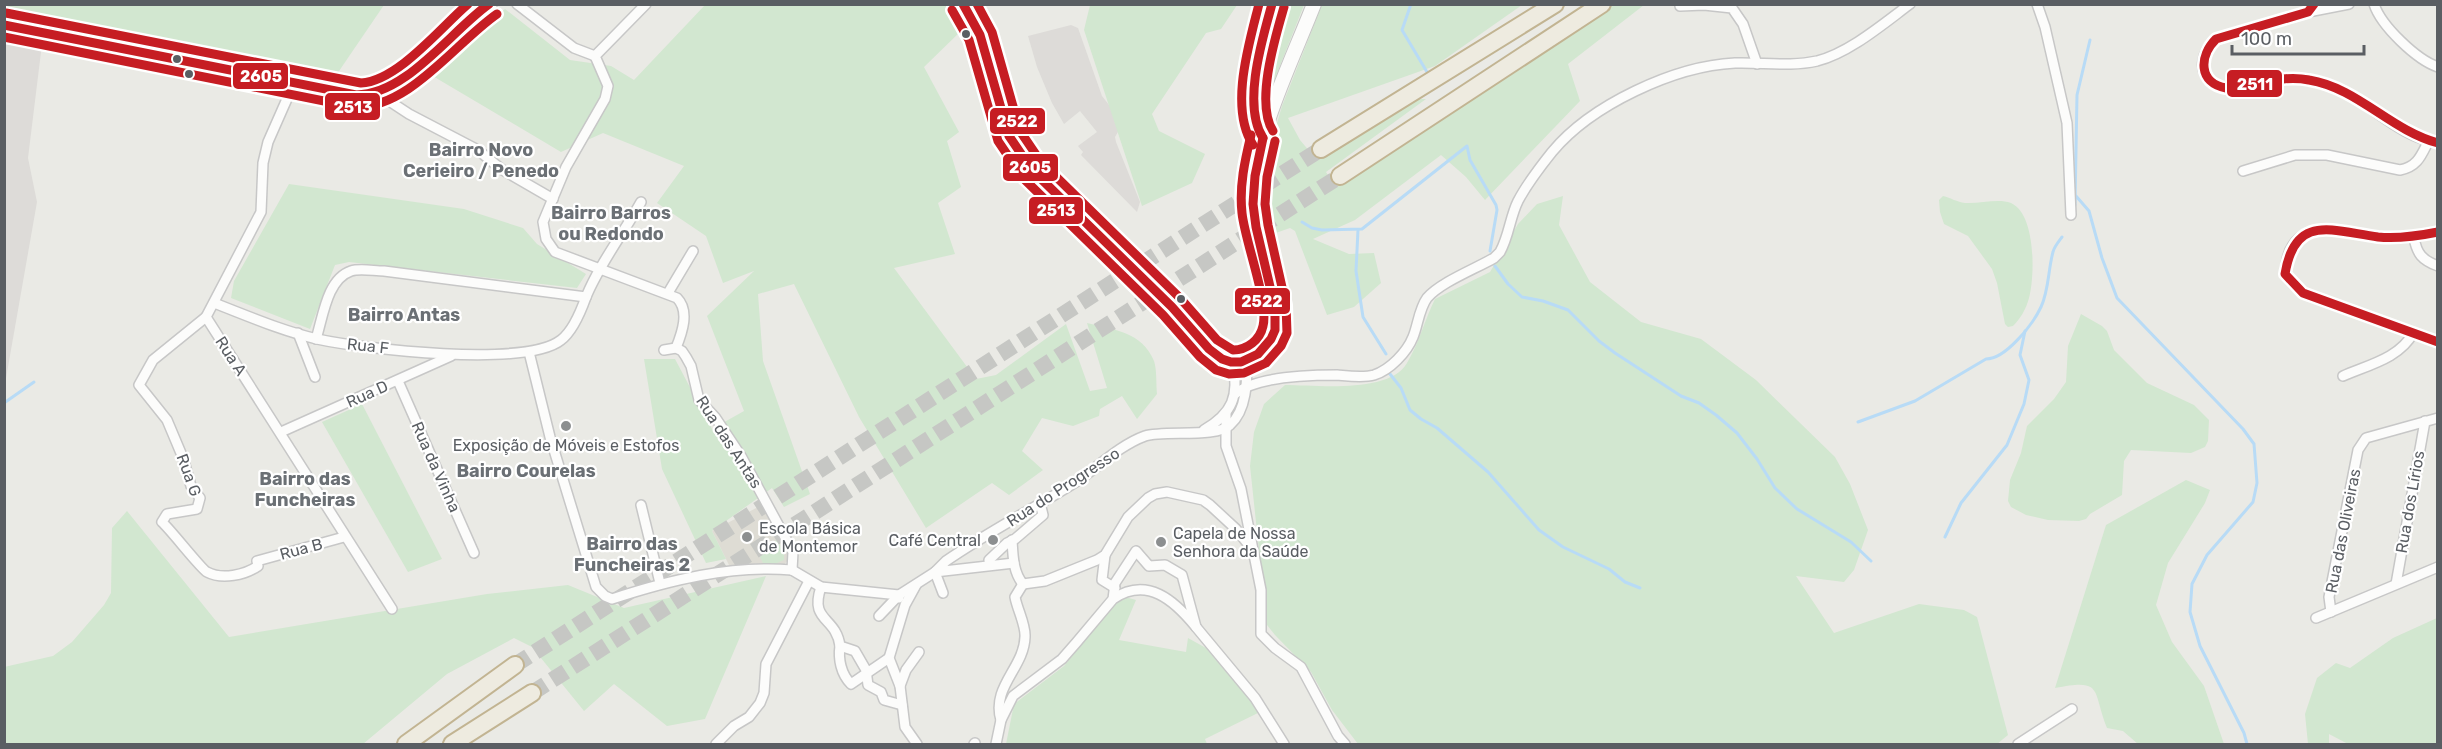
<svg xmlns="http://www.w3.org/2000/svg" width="2442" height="749" font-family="Rubik,sans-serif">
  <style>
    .industrial { fill: #dddbd8 }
    .education { fill: #dedcd4 }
    .green { fill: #d2e7d0 }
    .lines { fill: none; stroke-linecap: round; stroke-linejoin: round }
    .stream { stroke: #b8dbf6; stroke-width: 3 }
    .highway-tunnel { stroke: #c6c7c4; stroke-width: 16; stroke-dasharray: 16 8; stroke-linecap: butt }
    .street-casing { stroke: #c7c7c7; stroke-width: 12 }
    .secondary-casing { stroke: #c6c7c5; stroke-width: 16 }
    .highway-casing { stroke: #c2b492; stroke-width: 20 }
    .street { stroke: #fcfcfb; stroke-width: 9 }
    .secondary { stroke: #fcfcfb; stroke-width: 14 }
    .highway { stroke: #eeebe0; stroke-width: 16 }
    .bus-1-casing { stroke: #fff; stroke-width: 14 }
    .bus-2-casing { stroke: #fff; stroke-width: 14 }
    .bus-3-casing { stroke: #fff; stroke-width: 14 }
    .bus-4-casing { stroke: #fff; stroke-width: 14 }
    .bus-1 { stroke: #c61d23; stroke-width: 9 }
    .bus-2 { stroke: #c61d23; stroke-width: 9 }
    .bus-3 { stroke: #c61d23; stroke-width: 9 }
    .bus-4 { stroke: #c61d23; stroke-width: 9 }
    .bus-dot { fill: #5a5e63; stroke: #fff; stroke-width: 2 }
    .poi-dot { fill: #8c8f90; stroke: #fff; stroke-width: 2 }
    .labels { text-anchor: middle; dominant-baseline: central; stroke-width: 4.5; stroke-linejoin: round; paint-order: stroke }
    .street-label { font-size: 16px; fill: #5a5e63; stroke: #fff }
    .poi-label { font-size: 16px; fill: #5a5e63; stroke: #fff; text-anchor: start }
    .neighbourhood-label { font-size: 18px; font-weight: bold; fill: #6b7075; stroke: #fff }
    .line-badge { stroke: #fff; stroke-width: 2 }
    .badge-label { font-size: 16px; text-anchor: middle; font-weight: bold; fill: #fff }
  </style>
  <rect width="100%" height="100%" fill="#eaeae5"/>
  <!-- industrial -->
  <g class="industrial">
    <polygon points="1071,25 1078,28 1102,96 1123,123 1115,137 1116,142 1140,202 1137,212 1081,155 1083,152 1078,146 1097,132 1080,111 1064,124 1052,103 1037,67 1028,36"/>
    <polygon points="5,36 42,44 28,158 37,202 5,384"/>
  </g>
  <!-- education -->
  <polygon class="education" points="762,505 764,505 789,553 789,559 782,567 731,569 712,531"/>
  <!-- green -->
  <g class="green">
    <polygon points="4,5 5,4 384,5 337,74 269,63 5,9"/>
    <path d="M705 5H948L962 30 924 67 959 132 947 141 961 187 938 203 955 254 894 268 976 379 996 375 1066 324 1090 391 1107 388 1087 323C1115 330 1142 332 1154 361 1157 370 1156 384 1157 394L1137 419 1122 396 1100 409 1099 416 1073 426 1042 418 1022 451 1043 470 1009 495 992 483 926 528 859 417 794 284 758 294 763 361 810 494 784 507 772 488 712 531 726 559 706 563 662 469 644 359H675L712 429 744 411 707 316 754 271 723 283 706 236 657 203 684 166 603 133 561 152 431 75 505 9 570 60 611 66 634 80Z"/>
    <polygon points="1090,5 1237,5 1221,29 1206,33 1152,114 1159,131 1205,154 1192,183 1142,206 1084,30"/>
    <polygon points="1281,5 1304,5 1272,86 1274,92 1263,122 1260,122 1266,57"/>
    <polygon points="1322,5 1522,5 1435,66 1288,118 1300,140 1316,159 1419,99 1426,99 1326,172 1335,186 1614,5 1644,5 1568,64 1580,101 1485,200 1466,177 1441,155 1355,220 1313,239 1349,254 1374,253 1381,283 1354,307 1327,315 1295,231 1290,228 1270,235 1262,201 1268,154 1282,106"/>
    <polygon points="289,184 464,209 523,228 537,244 586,274 577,288 349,262 335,265 310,329 231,298 234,281"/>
    <path d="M1563 196 1559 225 1590 282 1641 322 1701 339 1756 380 1835 457 1850 484 1868 530 1854 570 1844 582 1796 576 1834 633 1919 604 1964 610 1977 617 2008 735 1997 744H1358L1332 710 1311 672 1275 635 1267 625 1250 466 1254 432 1264 404 1285 385C1317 385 1389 394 1407 363 1419 343 1425 319 1435 299L1490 272 1518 224 1537 204Z"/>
    <path d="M1943 196C1951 198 1957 202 1965 203 1980 204 1998 198 2011 203 2036 214 2035 276 2029 298 2026 309 2021 318 2013 326L2008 327 2005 324 1997 283 1992 269 1968 236 1944 224 1940 212 1939 200Z"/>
    <polygon points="2081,314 2102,326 2107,331 2114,350 2147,383 2194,405 2209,420 2208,441 2205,447 2191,453 2131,450 2124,461 2122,495 2090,514 2086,519 2079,521 2048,520 2026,515 2011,507 2008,501 2010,480 2021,453 2027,426 2054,399 2066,382 2068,346"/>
    <polygon points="362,404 442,559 408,572 322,422"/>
    <path d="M2186 480 2210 490 2205 503 2168 563 2156 605 2172 642 2204 686 2224 744H2138L2123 731 2107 728C2092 690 2104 678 2055 688L2106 525Z"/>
    <polygon points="127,511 229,637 487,594 568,585 624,608 766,576 705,719 667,726 614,684 584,711 532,647 514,638 447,674 363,744 5,744 4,667 53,656 72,642 104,605 111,593 112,528"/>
    <polygon points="777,540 784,553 784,560 775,564 763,563 757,551"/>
    <polygon points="1125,597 1136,600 1119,640 1186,652 1188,638 1206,648 1260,712 1205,739 1207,744 1006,744 1014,704 1064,666 1115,603"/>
    <polygon points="2437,618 2437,744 2348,744 2329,734 2329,744 2308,744 2305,714 2317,678 2336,663 2350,668 2393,638"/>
  </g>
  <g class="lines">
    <!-- stream -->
    <g class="stream">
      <polyline points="1411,4 1402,30 1427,72"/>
      <polyline points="2076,196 2089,211 2102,258 2117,298 2243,429 2254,444 2257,483 2253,502 2207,555 2192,584 2190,612 2200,646 2244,733 2247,744"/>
      <polyline points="2075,205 2077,95 2090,40"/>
      <polyline points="1302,222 1312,228 1322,230 1362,229 1467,146 1470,160 1496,205 1497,210 1490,251"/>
      <polyline points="1358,230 1356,271 1363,317 1386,354"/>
      <polyline points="1495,266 1508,284 1522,297 1543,301 1568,310 1599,341 1615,353 1681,396 1699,403 1716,415 1737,433 1757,459 1775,488 1797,509 1851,542 1871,561"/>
      <polyline points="1390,374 1401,388 1410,410 1421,419 1437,428 1488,472 1539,530 1563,547 1609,569 1625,582 1640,588"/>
      <polyline points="4,403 34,382"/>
      <path d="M1858 422 1915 401 1986 359C2006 359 2033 324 2041 307 2049 290 2048 270 2053 252 2054 247 2059 241 2062 237"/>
      <polyline points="1945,537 1961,503 2007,445 2024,404 2029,380 2020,355 2025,331"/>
    </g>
    <!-- highway-tunnel -->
    <g class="highway-tunnel">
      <polyline points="515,665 1321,149"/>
      <polyline points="532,693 1340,176"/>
    </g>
    <!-- street casing -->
    <g class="street-casing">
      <g id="street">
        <polyline points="517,4 574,48 595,56"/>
        <path d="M646 4 595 56 608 86 605 99 566 167 543 222 546 239 555 252 677 298C690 311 682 333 676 348"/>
        <polyline points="2037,4 2045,27 2067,123 2071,215"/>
        <path d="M2314 4 2308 12 2216 39C2203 50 2196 70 2212 83 2226 95 2261 81 2279 79 2289 78 2301 78 2311 80 2363 89 2389 135 2438 143"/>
        <path d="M2374 4C2381 26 2417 60 2438 67"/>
        <polyline points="1680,6 1704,5 1732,8 1743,24 1757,64"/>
        <polyline points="2308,12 2349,4"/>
        <polyline points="294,83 268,142 263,163 261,212 206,317 392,609"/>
        <polyline points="377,93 409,114 478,150 501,169 553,199"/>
        <path d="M1263 138C1241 121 1265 29 1272 4"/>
        <path d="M2243 171 2295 155H2327L2400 170C2417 167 2421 156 2428 142"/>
        <path d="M2438 232C2417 237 2399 239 2378 237 2337 231 2288 214 2285 274L2293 284 2303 293 2438 342"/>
        <path d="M2414 238C2417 254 2422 260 2438 266"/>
        <polyline points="668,293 693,251"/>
        <path d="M214 303C248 316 282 331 317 339 363 349 526 368 561 340 573 331 581 311 586 297"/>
        <path d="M206 317 153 360 139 385 167 420 183 458 191 486 200 498 197 509 167 514 162 522C171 530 201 569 207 572 222 580 245 575 258 566L257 561 344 537"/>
        <polyline points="298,333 315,377"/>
        <path d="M316 339C323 317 327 279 351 271 360 268 374 271 384 271L586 297C600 263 623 234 641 202"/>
        <polyline points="664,350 676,348 682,351 686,357 691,366 699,400 715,417 741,456 793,552 792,570"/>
        <path d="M529 352 550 437 596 587 605 596 612 599C670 580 730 565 792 570"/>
        <path d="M2343 376C2368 365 2400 358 2413 333"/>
        <polyline points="398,381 474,553"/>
        <path d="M1235 394C1256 376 1311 375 1337 375 1349 376 1363 378 1374 375 1390 370 1407 352 1413 337 1418 325 1419 309 1427 298 1441 282 1475 269 1494 258L1500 252C1509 236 1510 217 1518 201 1527 184 1540 167 1552 152 1591 105 1674 66 1735 63 1762 62 1790 67 1817 61 1849 53 1883 24 1910 4"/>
        <polyline points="1226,413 1226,446 1241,489 1261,590 1261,634 1275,648 1301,667 1338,736 1345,744"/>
        <path d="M1204 430C1233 413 1239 396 1233 363"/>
        <polyline points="281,432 451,356"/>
        <polyline points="641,505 660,583"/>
        <path d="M1012 540C1013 556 1013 572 1023 584L1045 581 1097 560 1105 555 1128 517 1148 498 1155 494 1167 492 1203 500 1210 505 1236 529 1252 549"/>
        <polyline points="1105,555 1102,580 1115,588"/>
        <polyline points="990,565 989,560 1007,543 1015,539 1043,515 1040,503"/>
        <polyline points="792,570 821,587 899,595 899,598"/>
        <polyline points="935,572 1014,563"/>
        <polyline points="935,572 943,593"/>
        <polyline points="2396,584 2425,421"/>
        <polyline points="916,585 905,605 889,658 900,686 905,727 917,744"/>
        <path d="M821 587C809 622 836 616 840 646L855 651 866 670 868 685 881 692 884 700 902 705"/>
        <polyline points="2331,612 2329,597 2358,450 2366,438 2438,418"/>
        <path d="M879 616 899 595 935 572 946 561C988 532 1033 509 1076 482 1098 467 1120 445 1145 436 1164 430 1217 438 1230 425 1247 410 1247 381 1247 360"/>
        <polyline points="2316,618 2438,567"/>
        <polyline points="1196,627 1255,698 1284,744"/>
        <path d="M840 646C838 659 841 674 851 684L889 658"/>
        <polyline points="900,686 906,670 919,652"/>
        <path d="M1001 720C991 687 1024 668 1025 637 1026 625 1017 609 1015 597L1023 584"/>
        <polyline points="716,744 734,726 749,717 760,703 764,693 766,664 809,581"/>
        <polyline points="974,744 975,743"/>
        <path d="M996 744 1001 720 1013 696 1062 659 1076 643 1113 599 1115 583 1136 551 1149 566 1165 565 1182 575 1196 627C1174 600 1147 576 1113 599"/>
        <polyline points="2018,744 2072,709"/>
      </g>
    </g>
    <!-- secondary casing -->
    <g class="secondary-casing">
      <g id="secondary">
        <path d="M963 4 980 35 1009 136 1032 170C1079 217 1128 262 1175 310 1189 324 1208 354 1225 361 1243 368 1267 352 1274 336 1283 313 1251 224 1253 189 1256 133 1293 58 1314 4"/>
        <path d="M4 25 356 95C363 95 372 95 379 92 422 72 450 29 490 4"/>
      </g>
    </g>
    <!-- highway casing -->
    <g class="highway-casing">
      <g id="highway">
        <polyline points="1321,149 1555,4"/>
        <polyline points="1340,176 1602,4"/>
        <polyline points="406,744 515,665"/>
        <polyline points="452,744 532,693"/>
      </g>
    </g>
    <!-- street -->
    <use href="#street" class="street"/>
    <!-- secondary -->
    <use href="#secondary" class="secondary"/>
    <!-- highway -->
    <use href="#highway" class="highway"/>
    <!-- bus-1 casing -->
    <g class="bus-1-casing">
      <g id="bus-1">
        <polyline points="963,4 980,35 1009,136 1032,170 1172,307 1209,349 1222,359 1231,362 1241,362 1258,354 1271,339 1275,330 1275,308 1256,227 1253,204 1255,176 1263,138"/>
        <path d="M4 25 356 95C406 95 450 32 489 4"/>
        <path d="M1263 138C1242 105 1262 40 1272 4"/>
      </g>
    </g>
    <!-- bus-2 casing -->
    <g class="bus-2-casing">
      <g id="bus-2">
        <polyline points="952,10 969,40 998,141 1023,178 1163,315 1200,357 1216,370 1229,374 1244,373 1266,363 1281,346 1287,333 1286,305 1268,225 1265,204 1267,177 1275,141"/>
        <path d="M4 37 354 107C409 109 454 44 497 14"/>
        <path d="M1273 131C1255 103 1275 38 1284 7"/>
      </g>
    </g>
    <!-- bus-3 casing -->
    <g class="bus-3-casing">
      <g id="bus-3">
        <path d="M977 4 992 32 1020 131 1041 162 1180 298 1217 340 1233 350C1247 350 1260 340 1263 326 1269 302 1245 242 1242 213 1239 186 1245 160 1251 135"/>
        <path d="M6 13 361 83C398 81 441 27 468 4"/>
        <path d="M1253 145C1229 108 1249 44 1259 4"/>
      </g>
    </g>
    <!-- bus-4 casing -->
    <g class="bus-4-casing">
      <g id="bus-4">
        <path d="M2314 4 2308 12 2216 39C2199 56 2198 83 2226 88 2254 87 2280 74 2309 80 2358 88 2390 130 2438 143"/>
        <path d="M2438 232C2418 236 2398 239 2378 237 2332 231 2295 213 2285 274L2303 293 2438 342"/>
      </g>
    </g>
    <!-- bus-1 -->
    <use href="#bus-1" class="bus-1"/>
    <!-- bus-2 -->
    <use href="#bus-2" class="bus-2"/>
    <!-- bus-3 -->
    <use href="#bus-3" class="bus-3"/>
    <!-- bus-4 -->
    <use href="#bus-4" class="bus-4"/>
  </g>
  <!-- markers -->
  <g class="bus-dot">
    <circle cx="966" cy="34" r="5"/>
    <circle cx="177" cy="59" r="5"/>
    <circle cx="189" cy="74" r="5"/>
    <circle cx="1181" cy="299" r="5"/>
  </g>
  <g class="poi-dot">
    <circle cx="566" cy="426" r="6"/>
    <circle cx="747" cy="537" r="6"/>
    <circle cx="993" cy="540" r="6"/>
    <circle cx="1161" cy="542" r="6"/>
  </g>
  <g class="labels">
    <!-- street labels -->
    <g class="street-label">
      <text transform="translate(368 346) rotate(6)">Rua F</text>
      <text transform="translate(231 356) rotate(57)">Rua A</text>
      <text transform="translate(367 394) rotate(-24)">Rua D</text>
      <text transform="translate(729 442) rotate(57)">Rua das Antas</text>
      <text transform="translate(436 467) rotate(66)">Rua da Vinha</text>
      <text transform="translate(189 475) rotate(70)">Rua G</text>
      <text transform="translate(1063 487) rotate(-33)">Rua do Progresso</text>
      <text transform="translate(2410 502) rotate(-80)">Rua dos Lírios</text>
      <text transform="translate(2343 531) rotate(-79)">Rua das Oliveiras</text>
      <text transform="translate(301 549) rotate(-15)">Rua B</text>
    </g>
    <!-- poi labels -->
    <g class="poi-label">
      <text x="566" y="445" text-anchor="middle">Exposição de Móveis e Estofos</text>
      <text x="759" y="528">Escola Básica<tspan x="759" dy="18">de Montemor</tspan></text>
      <text x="1173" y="533">Capela de Nossa<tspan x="1173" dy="18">Senhora da Saúde</tspan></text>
      <text x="981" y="540" text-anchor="end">Café Central</text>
    </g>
    <!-- neighbourhood labels -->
    <g class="neighbourhood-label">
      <text x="481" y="150">Bairro Novo<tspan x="481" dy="21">Cerieiro / Penedo</tspan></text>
      <text x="611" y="213">Bairro Barros<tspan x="611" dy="21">ou Redondo</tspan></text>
      <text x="404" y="315">Bairro Antas</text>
      <text x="526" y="471">Bairro Courelas</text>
      <text x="305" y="479">Bairro das<tspan x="305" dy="21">Funcheiras</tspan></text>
      <text x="632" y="544">Bairro das<tspan x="632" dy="21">Funcheiras 2</tspan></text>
    </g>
  </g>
  <g class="line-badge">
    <rect x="232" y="62" width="57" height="28" rx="6" fill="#c61d23"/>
    <rect x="2226" y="69" width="57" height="29" rx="6" fill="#c61d23"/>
    <rect x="324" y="92" width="57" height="29" rx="6" fill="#c61d23"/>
    <rect x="989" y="107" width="57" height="28" rx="6" fill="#c61d23"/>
    <rect x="1002" y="153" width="57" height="29" rx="6" fill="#c61d23"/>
    <rect x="1028" y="196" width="56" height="29" rx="6" fill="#c61d23"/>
    <rect x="1234" y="287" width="57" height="28" rx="6" fill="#c61d23"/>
  </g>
  <g class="badge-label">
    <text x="261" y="82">2605</text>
    <text x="2255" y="90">2511</text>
    <text x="353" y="113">2513</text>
    <text x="1017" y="127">2522</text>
    <text x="1030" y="173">2605</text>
    <text x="1056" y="216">2513</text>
    <text x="1262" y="307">2522</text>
  </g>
  <!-- border -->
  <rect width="2442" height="749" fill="none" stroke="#5a5e63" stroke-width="12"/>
  <!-- scale -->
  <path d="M2232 45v9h132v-9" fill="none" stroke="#5a5e63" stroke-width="3"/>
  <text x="2241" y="45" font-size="18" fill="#5a5e63" stroke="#ffffff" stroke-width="4.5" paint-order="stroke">100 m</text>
</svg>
